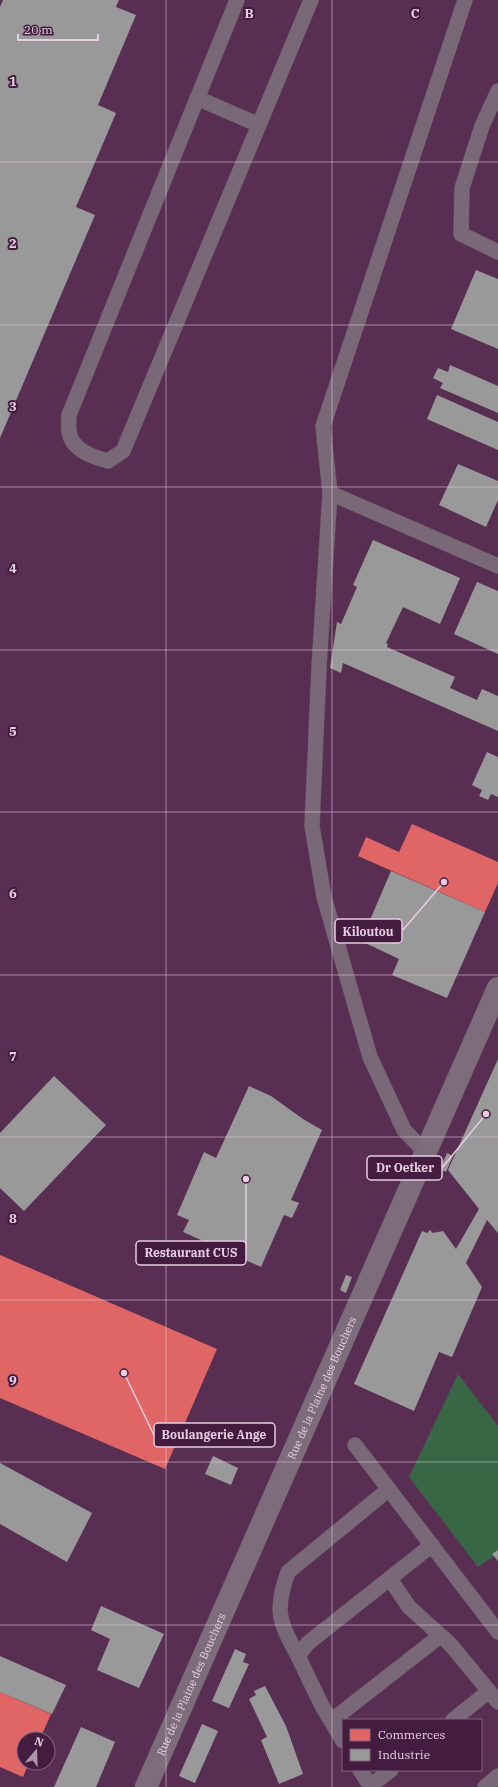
<svg xmlns="http://www.w3.org/2000/svg" width="498" height="1787" font-family="'IBM Plex Serif',serif">
  <style>
    .built { fill: #592e53; fill-rule: evenodd }
    .green { fill: #386746 }
    .shops { fill: #e06666 }
    .industry { fill: #999 }
    .lines { fill: none; stroke-linecap: round; stroke-linejoin: round }
    .lane-casing { stroke: #5f4c5c; stroke-width: 16 }
    .secondary-casing { stroke: #5f4c5c; stroke-width: 23 }
    .lane { stroke: #796877; stroke-width: 15 }
    .secondary { stroke: #7d6c7b; stroke-width: 22 }
    .grid { fill: none; stroke: #e6cde2; stroke-width: 1; stroke-opacity: 0.55 }
    .labels { text-anchor: middle; dominant-baseline: central; stroke-width: 4; stroke-linejoin: round; paint-order: stroke }
    .street-label { font-size: 11px; fill: #e6cde2; stroke: #431c3f }
    .grid-label { font-size: 13px; text-anchor: middle; font-weight: bold; fill: #e6cde2; stroke: #431c3f; stroke-width: 4; stroke-linejoin: round; paint-order: stroke }
    .leader { fill: none; stroke: #e6cde2; stroke-width: 1.5 }
    .callout-dot { fill: #e6cde2; stroke: #431c3f; stroke-width: 1.5 }
    .callout { fill: #431c3f; stroke: #e6cde2; stroke-width: 1.5 }
    .callout-label { font-size: 12px; text-anchor: middle; font-weight: bold; fill: #e6cde2 }
  </style>
  <rect width="100%" height="100%" fill="#453043"/>
  <!-- built -->
  <path class="built" d="M0 0H498V1787H0ZM343 1720H481V1770H343ZM24 1739H48V1763H24Z"/>
  <!-- green -->
  <polygon class="green" points="458,1374 498,1426 498,1553 478,1567 409,1477"/>
  <!-- shops -->
  <g class="shops">
    <polygon points="412,824 498,862 498,883 485,912 358,856 366,837 399,852"/>
    <polygon points="0,1255 217,1349 165,1469 0,1398"/>
    <polygon points="0,1692 51,1714 40,1739 24,1739 24,1763 29,1763 23,1777 0,1767"/>
  </g>
  <!-- industry -->
  <g class="industry">
    <polygon points="3,0 119,0 116,7 136,15 98,105 116,113 76,207 95,215 0,438 0,7"/>
    <polygon points="476,270 498,279 498,349 451,329"/>
    <polygon points="450,365 498,386 498,413 440,388 443,383 433,378 438,368 448,372"/>
    <polygon points="437,395 498,422 498,450 427,419"/>
    <polygon points="458,464 498,481 498,500 486,527 439,505"/>
    <polygon points="373,540 460,578 440,624 403,607 386,643 388,644 387,647 455,677 450,688 477,700 482,689 498,696 498,731 343,663 341,673 330,668 337,622 341,624 357,587 353,585"/>
    <polygon points="477,582 498,591 498,654 454,634"/>
    <polygon points="487,752 498,757 498,797 491,794 488,800 479,796 482,790 472,785"/>
    <polygon points="391,871 485,912 447,998 392,975 399,959 361,941"/>
    <polygon points="498,1059 498,1233 487,1220 466,1263 482,1287 452,1357 439,1352 414,1411 354,1384 422,1231 427,1233 430,1230 433,1233 443,1231 456,1249 479,1209 448,1170"/>
    <polygon points="54,1076 106,1125 24,1211 0,1188 0,1133"/>
    <polygon points="249,1086 271,1096 303,1119 322,1130 291,1200 299,1203 292,1218 284,1215 261,1267 183,1232 189,1220 177,1215 204,1152 216,1158"/>
    <polygon points="447,1153 453,1156 446,1172 440,1169"/>
    <polygon points="346,1275 352,1277 346,1293 340,1290"/>
    <polygon points="213,1456 238,1468 231,1485 205,1474"/>
    <polygon points="0,1463 92,1513 67,1562 0,1524"/>
    <polygon points="498,1550 498,1561 492,1554"/>
    <polygon points="101,1606 164,1634 139,1688 97,1670 110,1639 91,1630"/>
    <polygon points="235,1649 246,1654 243,1662 249,1664 229,1708 212,1701"/>
    <polygon points="0,1656 66,1685 52,1714 0,1692"/>
    <polygon points="265,1686 286,1726 303,1774 279,1784 261,1740 267,1737 249,1699 256,1695 254,1691"/>
    <polygon points="202,1724 218,1731 195,1783 179,1776"/>
    <polygon points="81,1727 115,1742 96,1787 54,1787"/>
  </g>
  <g class="lines">
    <!-- lane casing -->
    <g class="lane-casing">
      <g id="lane">
        <path d="M237 0 69 415C69 420 68 426 69 431 71 450 93 457 108 461L123 451 311 0"/>
        <polyline points="465,0 323,426 330,493 498,566"/>
        <polyline points="498,91 482,126 462,188 461,234 498,252"/>
        <polyline points="197,98 259,125"/>
        <polyline points="330,493 319,667 312,826 324,897 370,1057 404,1130 426,1153"/>
        <polyline points="355,1445 498,1632"/>
        <polyline points="390,1579 409,1607 450,1644 498,1702"/>
        <path d="M298 1656C279 1621 274 1611 288 1572L389 1489"/>
        <polyline points="453,1720 489,1691"/>
        <polyline points="331,1721 440,1636"/>
        <polyline points="343,1741 322,1706 298,1656 308,1643 432,1545"/>
        <polyline points="360,1770 371,1787"/>
        <polyline points="370,1786 391,1770"/>
        <polyline points="485,1787 498,1776"/>
      </g>
    </g>
    <!-- secondary casing -->
    <g class="secondary-casing">
      <g id="secondary">
        <path id="s1" d="M146 1787 498 988"/>
      </g>
    </g>
    <!-- lane -->
    <use href="#lane" class="lane"/>
    <!-- secondary -->
    <use href="#secondary" class="secondary"/>
  </g>
  <!-- grid -->
  <path class="grid" d="M166 0V1787M332 0V1787M0 162H498M0 325H498M0 487H498M0 650H498M0 812H498M0 975H498M0 1137H498M0 1300H498M0 1462H498M0 1625H498"/>
  <g class="labels">
    <!-- street labels -->
    <g class="street-label">
      <text stroke="none"><textPath href="#s1" startOffset="436">Rue de la Plaine des Bouchers</textPath></text>
      <text stroke="none"><textPath href="#s1" startOffset="112">Rue de la Plaine des Bouchers</textPath></text>
    </g>
  </g>
  <g class="grid-label">
    <text x="249" y="18">B</text>
    <text x="415" y="18">C</text>
    <text x="13" y="86">1</text>
    <text x="13" y="248">2</text>
    <text x="13" y="411">3</text>
    <text x="13" y="573">4</text>
    <text x="13" y="736">5</text>
    <text x="13" y="898">6</text>
    <text x="13" y="1061">7</text>
    <text x="13" y="1223">8</text>
    <text x="13" y="1385">9</text>
  </g>
  <!-- callouts -->
  <path class="leader" d="M444 882L402 931M486 1114L442 1168M246 1179L246 1253M124 1373L154 1435"/>
  <g class="callout-dot">
    <circle cx="444" cy="882" r="4"/>
    <circle cx="486" cy="1114" r="4"/>
    <circle cx="246" cy="1179" r="4"/>
    <circle cx="124" cy="1373" r="4"/>
  </g>
  <g class="callout">
    <rect x="335" y="919" width="67" height="24" rx="4"/>
    <rect x="367" y="1156" width="75" height="24" rx="4"/>
    <rect x="136" y="1241" width="110" height="24" rx="4"/>
    <rect x="154" y="1423" width="121" height="24" rx="4"/>
  </g>
  <g class="callout-label">
    <text x="368" y="936">Kiloutou</text>
    <text x="405" y="1172">Dr Oetker</text>
    <text x="191" y="1257">Restaurant CUS</text>
    <text x="214" y="1439">Boulangerie Ange</text>
  </g>
  <!-- legend -->
  <rect x="342" y="1719" width="140" height="52" fill="#431c3f" stroke="#846380"/>
  <rect x="350" y="1729" width="20" height="12" fill="#e06666" stroke="#846380"/>
  <text x="378" y="1739" font-size="12" fill="#e6cde2">Commerces</text>
  <rect x="350" y="1749" width="20" height="12" fill="#999999" stroke="#846380"/>
  <text x="378" y="1759" font-size="12" fill="#e6cde2">Industrie</text>
  <!-- north arrow -->
  <g transform="translate(36 1751) rotate(19)"><circle r="19" fill="#431c3f" stroke="#846380"/>
  <path d="M0-3L7 15L0 10L-7 15Z" fill="#ae96aa"/>
  <text y="-6" font-size="11" font-weight="bold" text-anchor="middle" fill="#e6cde2">N</text>
  </g>
  <!-- scale -->
  <path d="M18 34v6h80v-6" fill="none" stroke="#e6cde2" stroke-width="2"/>
  <text x="24" y="34" font-size="12" fill="#e6cde2" stroke="#431c3f" stroke-width="3" paint-order="stroke">20 m</text>
</svg>
